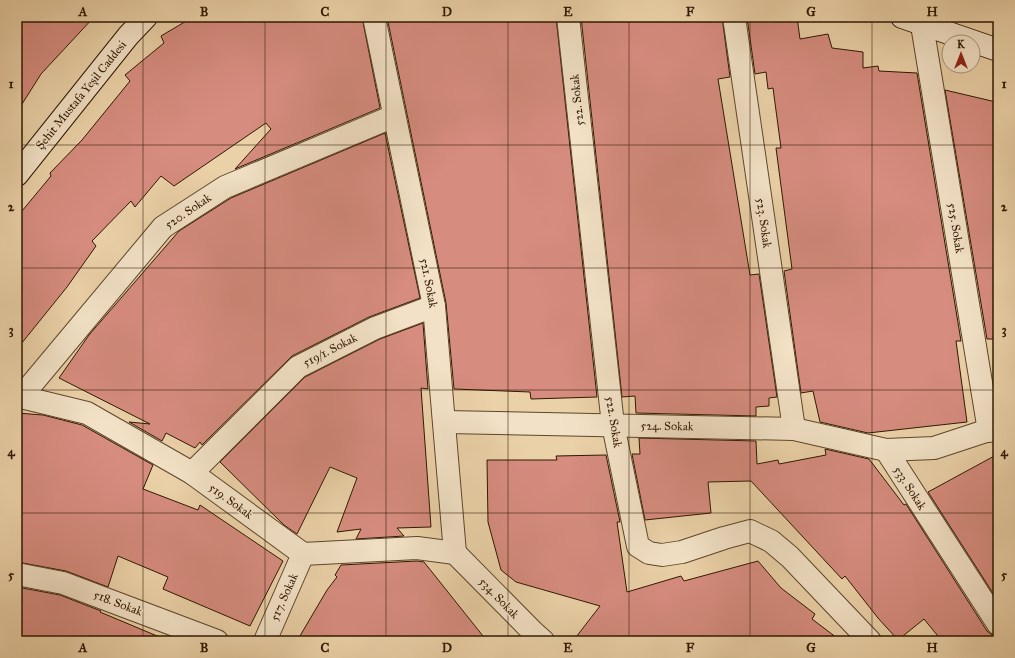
<svg xmlns="http://www.w3.org/2000/svg" width="1015" height="658" font-family="'IM FELL Great Primer',serif">
  <style>
    .building { fill: #d68c7f; stroke: #2e1800 }
    .lines { fill: none; stroke-linecap: round; stroke-linejoin: round }
    .minor-casing { stroke: #5d462a; stroke-width: 24 }
    .secondary-casing { stroke: #2e1800; stroke-width: 24 }
    .minor { stroke: #f2e1c6; stroke-width: 22 }
    .secondary { stroke: #f2e1c6; stroke-width: 22 }
    .grid { fill: none; stroke: #2e1800; stroke-width: 1; stroke-opacity: 0.55 }
    .labels { text-anchor: middle; dominant-baseline: central; stroke-width: 3; stroke-linejoin: round; paint-order: stroke }
    .street-label { font-size: 12px; fill: #2e1800; stroke: #f2e1c6 }
    .neatline { fill: none; stroke: #2e1800; stroke-width: 1.5 }
    .grid-label { font-size: 13px; text-anchor: middle; font-weight: bold; fill: #2e1800 }
  </style>
  <rect width="100%" height="100%" fill="#ebd1a8"/>
  <filter id="stains"><feTurbulence type="fractalNoise" baseFrequency=".005" numOctaves="4"/><feColorMatrix values="0 0 0 0 .2 0 0 0 0 .09 0 0 0 0 .02 0 0 0 .5 -.17"/></filter>
  <radialGradient id="worn" r=".72"><stop offset=".6" stop-color="#630" stop-opacity="0"/><stop offset="1" stop-color="#630" stop-opacity=".3"/></radialGradient>
  <!-- building -->
  <g class="building">
    <polygon points="17,17 94,17 41,74 17,112"/>
    <polygon points="193,17 362,17 380,108 235,169 271,129 266,123 174,186 161,176 135,207 131,201 92,241 96,246 67,287 17,349 17,217 51,176 50,173 82,140 130,81 125,75 164,43 161,36"/>
    <polygon points="387,17 556,17 597,397 531,399 530,392 454,389 446,303"/>
    <polygon points="581,17 722,17 730,77 718,79 750,275 759,274 777,397 769,398 769,406 756,407 756,416 636,413 635,396 622,397"/>
    <polygon points="747,17 797,17 800,39 828,34 832,48 863,52 863,68 878,66 879,71 917,73 961,341 956,341 967,422 868,433 820,422 813,391 801,393 784,271 792,269 776,148 781,148 773,88 768,89 766,72 755,74"/>
    <polygon points="945,90 996,102 998,118 998,339 987,339"/>
    <polygon points="385,133 420,298 369,317 292,356 202,445 200,442 195,448 166,433 162,441 129,422 150,424 59,378 89,335 179,231 231,198"/>
    <polygon points="423,323 428,389 421,388 431,527 397,528 404,536 356,539 361,529 337,532 357,478 330,467 297,534 284,525 220,462 305,377 380,339"/>
    <polygon points="17,413 43,415 82,425 153,465 143,489 198,510 200,505 283,561 250,626 163,589 168,577 118,556 108,587 66,571 17,562"/>
    <polygon points="639,438 756,441 757,464 778,460 779,464 826,455 825,449 869,459 904,505 906,504 987,631 992,635 998,636 998,641 942,641 924,619 898,640 878,618 845,576 842,579 751,481 708,482 711,513 645,520 632,454 640,454"/>
    <polygon points="998,454 998,601 928,492"/>
    <polygon points="606,455 620,522 617,522 627,592 681,576 684,581 758,561 781,588 815,614 812,619 841,641 573,641 600,606 516,582 501,570 488,522 487,460 557,460 556,456"/>
    <polygon points="417,561 424,562 487,641 297,641 327,590 337,577 335,575 341,565"/>
    <polygon points="17,587 60,595 101,611 100,612 169,641 30,641 17,636"/>
  </g>
  <g class="lines">
    <!-- minor casing -->
    <g class="minor-casing">
      <g id="minor">
        <polyline points="374,17 434,306 455,553"/>
        <polyline points="568,17 613,425 638,546 649,553 662,555 682,552 724,538 750,531 771,541 790,557 870,641"/>
        <polyline points="734,17 794,429"/>
        <polyline points="922,25 989,431"/>
        <polyline points="17,396 87,413 192,473 303,554 417,548 455,553"/>
        <polyline points="21,397 163,227 225,187 394,116"/>
        <polyline points="446,422 794,429 886,450 934,448 998,427"/>
        <polyline points="886,450 998,624"/>
        <polyline points="192,473 298,367 375,328 434,306"/>
        <polyline points="455,553 533,632 543,641"/>
        <polyline points="17,574 63,583 217,641"/>
        <polyline points="265,641 303,554"/>
      </g>
    </g>
    <!-- secondary casing -->
    <g class="secondary-casing">
      <g id="secondary">
        <polyline points="902,17 998,50"/>
        <polyline points="17,175 128,36 146,17"/>
      </g>
    </g>
    <!-- minor -->
    <use href="#minor" class="minor"/>
    <!-- secondary -->
    <use href="#secondary" class="secondary"/>
  </g>
  <!-- grid -->
  <path class="grid" d="M143 17V641M265 17V641M386 17V641M508 17V641M629 17V641M750 17V641M872 17V641M17 145H998M17 268H998M17 390H998M17 513H998"/>
  <g class="labels">
    <!-- street labels -->
    <g class="street-label">
      <text transform="translate(81 95) rotate(-51)">Şehit Mustafa Yeşil Caddesi</text>
      <text transform="translate(577 100) rotate(-96)">522. Sokak</text>
      <text transform="translate(188 211) rotate(-34)">520. Sokak</text>
      <text transform="translate(764 223) rotate(82)">523. Sokak</text>
      <text transform="translate(956 228) rotate(81)">525. Sokak</text>
      <text transform="translate(429 283) rotate(79)">521. Sokak</text>
      <text transform="translate(330 350) rotate(-27)">519/1. Sokak</text>
      <text transform="translate(614 422) rotate(81)">522. Sokak</text>
      <text transform="translate(667 426) rotate(1)">524. Sokak</text>
      <text transform="translate(910 488) rotate(57)">533. Sokak</text>
      <text transform="translate(231 501) rotate(36)">519. Sokak</text>
      <text transform="translate(284 597) rotate(-66)">517. Sokak</text>
      <text transform="translate(499 598) rotate(46)">534. Sokak</text>
      <text transform="translate(118 603) rotate(21)">518. Sokak</text>
    </g>
  </g>
  <!-- margin -->
  <rect width="1015" height="658" fill="none" stroke="#ebd1a8" stroke-width="44"/>
  <!-- north arrow -->
  <g transform="translate(961 54)"><circle r="19" fill="#f2e1c6" stroke="#a49177"/>
  <path d="M0-3L7 15L0 10L-7 15Z" fill="#8f2418"/>
  <text y="-6" font-size="11" font-weight="bold" text-anchor="middle" fill="#2e1800">K</text>
  </g>
  <rect x="22" y="22" width="971" height="614" class="neatline"/>
  <g class="grid-label">
    <text x="83" y="16">A</text>
    <text x="204" y="16">B</text>
    <text x="325" y="16">C</text>
    <text x="447" y="16">D</text>
    <text x="568" y="16">E</text>
    <text x="690" y="16">F</text>
    <text x="811" y="16">G</text>
    <text x="932" y="16">H</text>
    <text x="11" y="88">1</text>
    <text x="1004" y="88">1</text>
    <text x="11" y="211">2</text>
    <text x="1004" y="211">2</text>
    <text x="11" y="334">3</text>
    <text x="1004" y="334">3</text>
    <text x="11" y="456">4</text>
    <text x="1004" y="456">4</text>
    <text x="11" y="579">5</text>
    <text x="1004" y="579">5</text>
    <text x="83" y="652">A</text>
    <text x="204" y="652">B</text>
    <text x="325" y="652">C</text>
    <text x="447" y="652">D</text>
    <text x="568" y="652">E</text>
    <text x="690" y="652">F</text>
    <text x="811" y="652">G</text>
    <text x="932" y="652">H</text>
  </g>
  <rect width="100%" height="100%" filter="url(#stains)"/>
  <rect width="100%" height="100%" fill="url(#worn)"/>
</svg>
